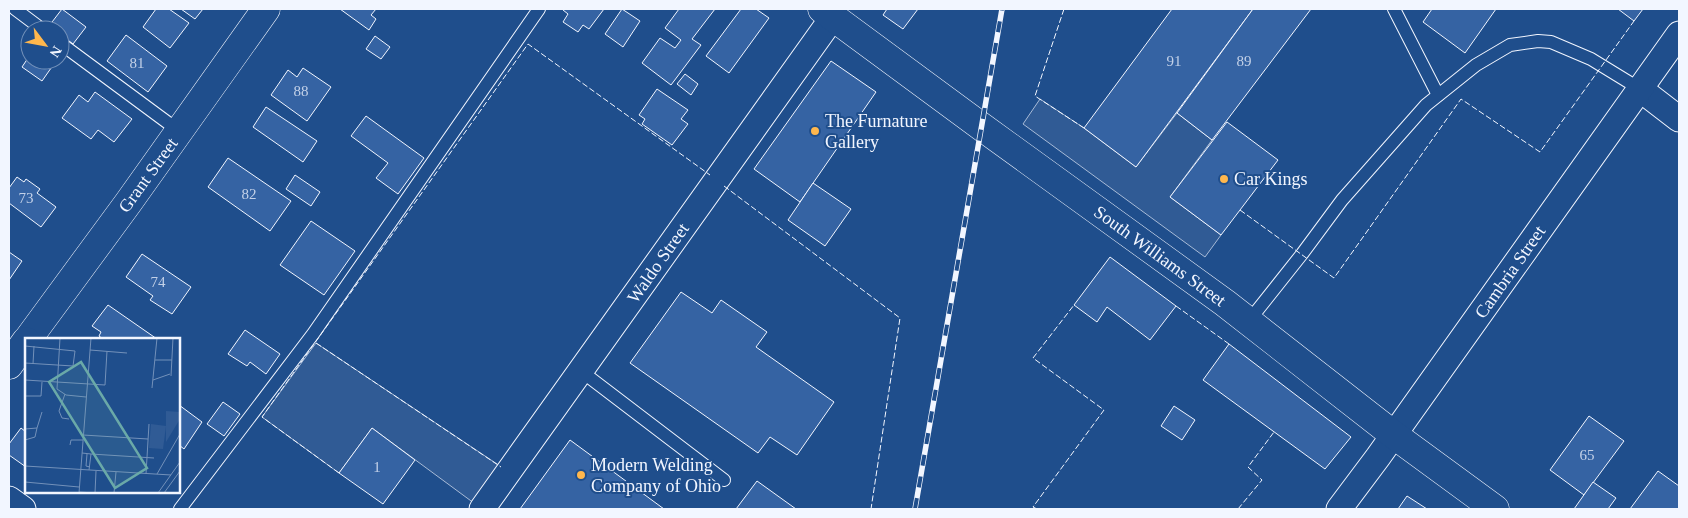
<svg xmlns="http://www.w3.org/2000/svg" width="1688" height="518" font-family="Georgia,serif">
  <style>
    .built { fill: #305b95; stroke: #a8bbd7 }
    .building { fill: #3563a3; stroke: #f2f6ff }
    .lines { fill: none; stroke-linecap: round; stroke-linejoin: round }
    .lane-casing { stroke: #f2f6ff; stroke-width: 14 }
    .street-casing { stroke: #f2f6ff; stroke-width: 27 }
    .secondary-casing { stroke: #f2f6ff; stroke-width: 29 }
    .lane { stroke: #1f4e8c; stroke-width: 12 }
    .street { stroke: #1f4e8c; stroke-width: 25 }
    .secondary { stroke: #1f4e8c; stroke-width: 28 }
    .rail-casing { stroke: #f2f6ff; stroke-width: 5.5 }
    .rail { stroke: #1f4e8c; stroke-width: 4; stroke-dasharray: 11; stroke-linecap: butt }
    .fence { stroke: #f2f6ff; stroke-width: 1; stroke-dasharray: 6 2.5; stroke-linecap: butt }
    .poi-dot { fill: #ffb74d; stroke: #1f4e8c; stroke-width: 2 }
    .labels { text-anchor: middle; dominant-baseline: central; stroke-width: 4; stroke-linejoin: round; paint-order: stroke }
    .number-label { font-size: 15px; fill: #c3d1e8 }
    .poi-label { font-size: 18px; fill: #f2f6ff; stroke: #1f4e8c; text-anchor: start }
    .street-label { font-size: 18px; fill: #f2f6ff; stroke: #1f4e8c }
    .inset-road { fill: none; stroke: #7391ba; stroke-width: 1 }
    .view { fill: #6aa9a8; fill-opacity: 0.15; stroke: #6aa9a8; stroke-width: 2.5 }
    .inset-edge { fill: none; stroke: #f2f6ff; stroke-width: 2.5 }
  </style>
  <rect width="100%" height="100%" fill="#1f4e8c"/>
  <!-- built -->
  <g class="built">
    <polygon points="1040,99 1084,128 1136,167 1177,113 1212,140 1170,197 1221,235 1205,257 1023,124"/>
    <polygon points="316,343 509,472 482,509 372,428 339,473 262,417"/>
  </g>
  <!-- building -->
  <g class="building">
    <polygon points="62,9 86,27 73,44 60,34 60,30 54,30 49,26"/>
    <polygon points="156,9 169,9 189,23 170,48 143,27"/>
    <polygon points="181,9 203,9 195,19"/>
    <polygon points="340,9 376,9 371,15 376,19 369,30"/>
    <polygon points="564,9 604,9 589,29 583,25 578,32 563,22 568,14 563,10"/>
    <polygon points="622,9 640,21 623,47 605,34"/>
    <polygon points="679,9 715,9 692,39 701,45 671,85 642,63 660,38 675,48 681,40 665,28"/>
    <polygon points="741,9 756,9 769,18 729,73 706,56"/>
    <polygon points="887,9 918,9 903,29 883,15"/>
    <polygon points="1172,9 1253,9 1136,167 1084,128"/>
    <polygon points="1253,9 1311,9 1212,140 1177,113"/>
    <polygon points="1432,9 1496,9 1465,53 1423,22"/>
    <polygon points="1618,9 1643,9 1634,21"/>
    <polygon points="126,35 167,66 148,92 107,61"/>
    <polygon points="375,36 390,47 381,59 366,49"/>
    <polygon points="30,55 30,60 56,61 42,81 22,67"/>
    <polygon points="831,61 876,92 800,202 754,169"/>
    <polygon points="303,68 331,87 307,121 271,95 288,70 297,77"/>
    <polygon points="685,74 698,84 691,95 677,84"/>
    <polygon points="657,89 688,110 681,119 688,124 672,145 642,124 645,119 639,115"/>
    <polygon points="95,92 132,119 114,142 98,130 91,139 62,118 79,95 88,102"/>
    <polygon points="266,107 317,141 303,162 253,127"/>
    <polygon points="366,116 424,158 398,194 376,178 388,163 351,136"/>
    <polygon points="1227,122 1278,160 1221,235 1170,197"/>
    <polygon points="228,158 291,201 270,231 208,187"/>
    <polygon points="295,175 320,192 311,206 286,189"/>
    <polygon points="17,177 24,182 26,179 40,189 37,193 56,207 41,227 9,203 9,188"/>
    <polygon points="813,183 851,209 825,246 788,220"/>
    <polygon points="311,221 355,251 324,295 280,265"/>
    <polygon points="9,252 22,261 9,280"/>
    <polygon points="142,254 191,287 172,314 150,300 153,296 126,277"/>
    <polygon points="1110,257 1176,306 1150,340 1107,307 1097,322 1074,305"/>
    <polygon points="681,292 712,313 721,300 767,332 756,347 834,402 797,455 770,437 758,453 630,363"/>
    <polygon points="108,305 157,339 103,339 99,336 101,332 92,326"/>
    <polygon points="245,330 280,354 266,374 250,362 247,366 228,354"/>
    <polygon points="1229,344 1351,437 1325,469 1203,380"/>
    <polygon points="223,402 240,414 224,436 207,424"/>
    <polygon points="179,405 202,422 184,449 179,445"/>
    <polygon points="1174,406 1195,420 1182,440 1161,426"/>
    <polygon points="1589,416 1624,441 1584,495 1550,470"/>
    <polygon points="21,428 26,432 26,467 9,455 9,444"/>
    <polygon points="372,428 415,460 383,504 339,473"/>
    <polygon points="570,440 664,509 520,509"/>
    <polygon points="1658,471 1679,486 1679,509 1630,509"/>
    <polygon points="757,481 796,509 736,509"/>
    <polygon points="1593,482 1616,498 1608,509 1574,509"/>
    <polygon points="1407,496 1427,509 1398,509"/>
  </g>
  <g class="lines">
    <!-- lane casing -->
    <g class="lane-casing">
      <g id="lane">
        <polyline points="15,9 43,30"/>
        <polyline points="1394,9 1438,95"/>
        <polyline points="60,43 179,131"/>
        <polyline points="1248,322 1302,254 1342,200 1426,105 1476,65 1510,45 1538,41 1551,42 1591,59 1640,89"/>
        <polyline points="581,371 724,480"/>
        <polyline points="180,509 313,334 539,9"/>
      </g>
    </g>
    <!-- street casing -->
    <g class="street-casing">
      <g id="street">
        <polyline points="1640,89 1679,119"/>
        <polyline points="9,499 23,509"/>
        <polyline points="482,509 833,17"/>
        <polyline points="1339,509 1378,457 1679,34"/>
      </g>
    </g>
    <!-- secondary casing -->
    <g class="secondary-casing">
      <g id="secondary">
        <polyline points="822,9 982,127 1225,303 1394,435 1495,509"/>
        <polyline points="28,339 128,203 266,9"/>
        <polyline points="9,365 26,341"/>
      </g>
    </g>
    <!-- lane -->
    <use href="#lane" class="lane"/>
    <!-- street -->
    <use href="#street" class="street"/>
    <!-- secondary -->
    <use href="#secondary" class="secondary"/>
    <!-- rail casing -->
    <g class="rail-casing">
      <polyline id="rail" points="915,509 1002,9"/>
    </g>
    <!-- rail -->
    <use href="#rail" class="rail"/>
    <!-- fence -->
    <g class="fence">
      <polyline points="1064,9 1035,96 1084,128"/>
      <polyline points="724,186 900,318 871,509"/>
      <polyline points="1240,210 1334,278 1461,99 1540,152 1634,21"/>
      <polyline points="1176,306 1229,344"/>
      <polyline points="316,343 501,467"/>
      <polyline points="339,473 262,417 528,44 710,175"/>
      <polyline points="1037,509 1033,507 1104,410 1033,358 1074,305"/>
      <polyline points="1238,509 1262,480 1248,467 1274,432"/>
    </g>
  </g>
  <!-- markers -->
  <g class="poi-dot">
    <circle cx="815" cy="131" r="5"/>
    <circle cx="1224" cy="179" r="5"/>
    <circle cx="581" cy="475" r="5"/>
  </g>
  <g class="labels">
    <!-- number labels -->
    <g class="number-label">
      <text x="1174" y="61">91</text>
      <text x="1244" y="61">89</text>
      <text x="137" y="63">81</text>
      <text x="301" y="91">88</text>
      <text x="249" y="194">82</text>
      <text x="26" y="198">73</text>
      <text x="158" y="282">74</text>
      <text x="1587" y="455">65</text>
      <text x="377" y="467">1</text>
    </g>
    <!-- poi labels -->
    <g class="poi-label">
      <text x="825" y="121">The Furnature<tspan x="825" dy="21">Gallery</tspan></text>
      <text x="1234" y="179">Car Kings</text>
      <text x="591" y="465">Modern Welding<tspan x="591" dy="21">Company of Ohio</tspan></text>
    </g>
    <!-- street labels -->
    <g class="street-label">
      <text transform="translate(148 175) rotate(-54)">Grant Street</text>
      <text transform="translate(1160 256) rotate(36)">South Williams Street</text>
      <text transform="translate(658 263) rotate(-55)">Waldo Street</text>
      <text transform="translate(1510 272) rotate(-55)">Cambria Street</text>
    </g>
  </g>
  <!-- overview -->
  <g transform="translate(25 338)">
    <rect width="155" height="155" fill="#1f4e8c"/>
    <path d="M141 73 155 74V81L141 104Z" fill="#305b95"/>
    <path d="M126 86 141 88 138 111 124 110Z" fill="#305b95"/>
    <path class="inset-road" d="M35 0 32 51 41 57 61 59M0 8 50 13 48 28 0 25M65 12 102 15M130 22H147M8 26 9 8M146 38 148 0M0 42 80 47 82 13M128 42 145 36M127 50 132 0M40 56 34 73 37 80 44 81M0 58H16L17 44M0 91 12 90 17 74M58 97 123 101M0 102 10 99 12 90M45 107 46 102H58M57 115 66 116 64 132M62 116 61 128 65 129M66 116 129 120M0 128 146 137M121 136 124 86M132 136 155 96M0 144 54 149M54 154 70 155M54 155 66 0M70 155 71 133M89 155 91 134M133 155 155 124M139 155 155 133"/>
    <path class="view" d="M56 24 122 130 90 150 24 44Z"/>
    <rect width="155" height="155" class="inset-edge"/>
  </g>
  <!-- border -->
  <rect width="1688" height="518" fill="none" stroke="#f2f6ff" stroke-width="20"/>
  <!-- north arrow -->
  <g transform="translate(45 45) rotate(122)"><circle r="24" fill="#1f4e8c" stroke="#7391ba"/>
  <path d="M0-4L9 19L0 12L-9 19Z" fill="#ffb74d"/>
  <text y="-8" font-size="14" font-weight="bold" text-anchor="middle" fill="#f2f6ff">N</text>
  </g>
</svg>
